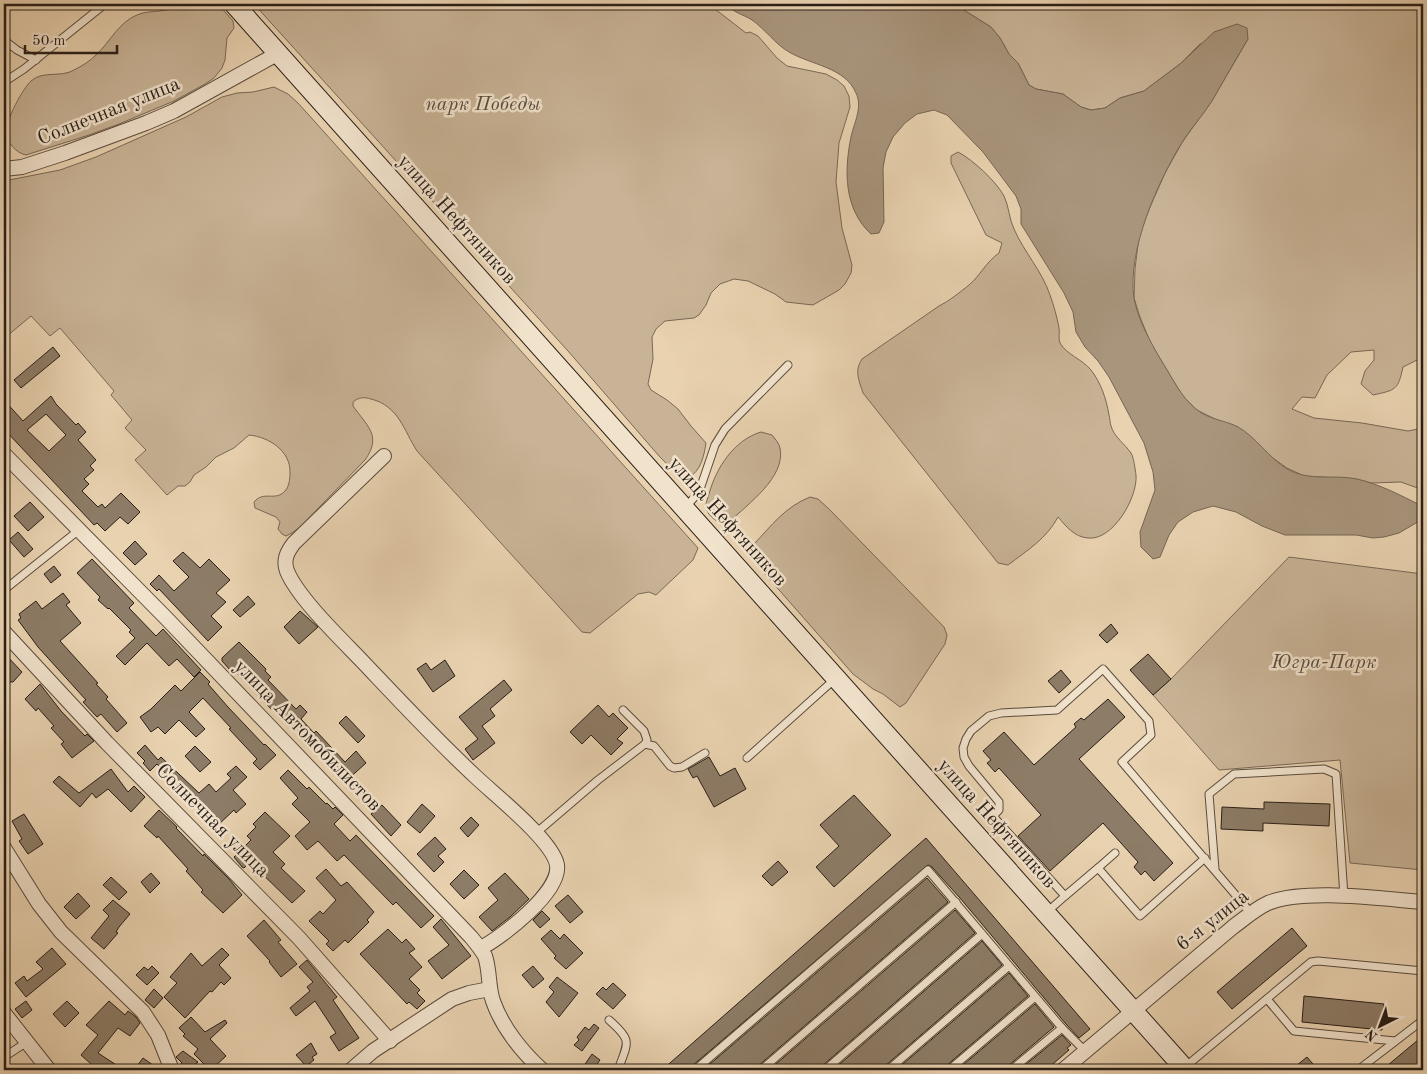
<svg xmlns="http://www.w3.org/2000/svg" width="1427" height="1074" font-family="'Old Standard TT',serif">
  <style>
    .green { fill: #c8b396; stroke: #786856 }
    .water { fill: #a8957c; stroke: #756554 }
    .building { fill: #8d7c67; stroke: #291e17; fill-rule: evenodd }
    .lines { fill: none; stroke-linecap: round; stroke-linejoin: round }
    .lane-casing { stroke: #594b3d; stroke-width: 9 }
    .street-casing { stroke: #594b3d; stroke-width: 16 }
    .secondary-casing { stroke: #291e17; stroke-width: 21 }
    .lane { stroke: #f1e2cc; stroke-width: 7 }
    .street { stroke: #f1e2cc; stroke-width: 14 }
    .secondary { stroke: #f1e2cc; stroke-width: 19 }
    .labels { text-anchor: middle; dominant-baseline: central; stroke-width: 5; stroke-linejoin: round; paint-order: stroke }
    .park-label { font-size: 20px; font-style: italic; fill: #594b3d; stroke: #f1e2cc }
    .street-label { font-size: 20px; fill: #291e17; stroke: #f1e2cc }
  </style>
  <rect width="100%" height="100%" fill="#e9d2b0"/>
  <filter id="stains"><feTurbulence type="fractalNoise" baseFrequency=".004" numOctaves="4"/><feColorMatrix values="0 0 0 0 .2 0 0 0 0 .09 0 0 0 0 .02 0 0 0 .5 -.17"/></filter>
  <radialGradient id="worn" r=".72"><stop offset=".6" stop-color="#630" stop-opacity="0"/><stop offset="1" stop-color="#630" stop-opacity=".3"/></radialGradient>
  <!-- green -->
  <g class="green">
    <path d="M180 4H218L233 21 234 28 227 38 225 60 222 68 214 78 205 84 174 101 119 124 89 135 26 155C16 153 6 142 6 131 6 120 23 88 31 81 43 70 61 78 74 70 82 66 90 61 96 55 110 42 119 22 137 15 149 9 170 14 180 4Z"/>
    <path d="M254 4H710L711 6 746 33 750 32 758 36 777 58 787 66 826 74 837 80 844 86 849 96 850 107 839 143 836 182 842 228 852 265 851 273 845 284 839 290 813 305 786 302 775 294 748 281 734 279 720 284 711 293 706 305 699 315 694 318 665 321 656 329 652 337 653 359 648 384 651 390 667 400 678 409 691 426 706 443C704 456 701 471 688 478L678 475 659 456 568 351Z"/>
    <path d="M954 4H1423V348L1421 358 1403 367C1398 390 1396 390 1373 395L1361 384 1365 371 1374 360V350L1351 352 1327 375 1315 398 1302 397 1292 409 1314 418 1362 423 1408 431 1423 428V490L1401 482 1371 483 1355 479 1304 476 1287 468 1270 456 1238 427 1219 421 1197 410 1182 395 1151 344 1140 317 1134 298 1135 269 1139 236 1150 207 1166 171 1183 141 1211 102 1248 39 1200 44 1180 64 1144 91 1120 98 1105 108 1091 110 1081 107 1063 94 1036 89 1029 85 1018 63 1009 54 1000 38 991 27Z"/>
    <path d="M274 87 288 94 298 103 698 548 693 560 656 595 649 592 638 594 590 633 582 632 417 451C404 431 399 406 371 399 364 397 359 397 353 402V406C368 427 382 436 365 460L301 526 292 533 286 536 282 534 278 529 280 522 276 517 255 508 254 502C264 490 275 502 285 491 289 487 290 479 290 473 291 451 269 437 249 435L234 448 216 457 206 467 194 475 190 482 185 486H178L167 495 135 460 146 450 125 428 132 420 111 395 114 391 60 328 50 336 31 316 7 336 4 332V181L60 170 96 157 186 117 222 97 237 93 253 92Z"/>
    <path d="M958 152C973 160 996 181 1004 196 1009 206 1009 219 1014 229 1024 252 1042 271 1050 295 1054 306 1057 317 1059 328 1060 333 1058 338 1060 343 1067 355 1082 359 1091 370 1101 383 1106 398 1109 415 1110 418 1110 423 1111 426 1114 437 1125 444 1131 453 1134 458 1135 469 1136 475 1138 497 1113 541 1088 538 1074 537 1066 526 1058 517 1047 538 1028 550 1008 565L998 563 863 393C859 380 854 371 862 359L939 306C949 301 959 293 969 285 980 276 986 262 999 253L1002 243 986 235 951 163V156Z"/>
    <path d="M761 432 772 435C775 439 779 443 780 448 786 477 748 504 729 522L723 525C715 520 706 515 706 505 706 502 708 497 709 494 716 468 734 440 761 432Z"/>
    <path d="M810 497 818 499 829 509 944 627 947 635 945 644 906 703 900 707 883 694 873 689 853 674 765 574 760 560 753 552 754 544C772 525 785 507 810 497Z"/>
    <polygon points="1289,557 1423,574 1423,870 1350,863 1340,760 1219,770 1153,695 1171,679"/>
  </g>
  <!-- water -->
  <path class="water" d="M727 4H954L991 27 1000 38 1009 54 1018 63 1029 85 1036 89 1063 94 1081 107 1091 110 1105 108 1120 98 1144 91 1180 64 1214 32 1237 24 1247 28 1248 39C1236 59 1224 80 1212 101 1203 115 1192 127 1183 141 1158 181 1127 250 1134 298 1137 318 1151 343 1161 360 1172 377 1180 396 1196 409 1209 420 1225 420 1238 427 1256 437 1269 458 1287 469 1311 482 1332 474 1357 479 1379 484 1400 495 1420 505L1423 516 1416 523 1399 533 1384 537 1373 538 1356 535H1285L1262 526 1236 512 1213 506 1193 512 1178 522 1169 535 1160 557 1153 559 1141 547 1140 532 1155 490 1153 472 1144 443 1109 377 1098 361 1085 347 1076 332 1073 312 1064 293 1021 224V209L1016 196 983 152 947 115 934 110 917 114 905 123 893 137 886 152 883 168 884 222 879 233 871 234C844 209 844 171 851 137 854 123 863 107 856 93 845 67 811 65 789 52 775 44 765 29 752 20 743 14 733 13 727 4Z"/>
  <!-- building -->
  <g class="building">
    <polygon points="53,347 60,356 21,388 14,380"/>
    <path d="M51 396 56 404 76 425 78 423 86 432 78 440 96 460 90 466 94 470 84 479 89 484 82 491 98 507 102 504 105 508 121 493 140 512 128 524 120 517 105 531 97 523 94 525 4 429V400L23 421ZM46 414 66 435 49 451 27 430Z"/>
    <polygon points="30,502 44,517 28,531 14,516"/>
    <polygon points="18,532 33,549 24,557 9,540"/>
    <polygon points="135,541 147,554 135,565 123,553"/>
    <polygon points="183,552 200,568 209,559 230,580 216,593 226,602 211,616 222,627 208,641 159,589 157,591 150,584 159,575 174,591 189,577 173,561"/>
    <polygon points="92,559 134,603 129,608 156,636 163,629 201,670 194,677 177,659 169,666 147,643 125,665 116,656 135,638 129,632 131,630 109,608 108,609 98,600 100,597 77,573"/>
    <polygon points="54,566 61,575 51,583 44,574"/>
    <polygon points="63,593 70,602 66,605 81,623 60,641 98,683 96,684 108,697 106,699 127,723 117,732 101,714 97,717 83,702 86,700 38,647 18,620 21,618 19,614 36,601 42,609"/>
    <polygon points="248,596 255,604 240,617 233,610"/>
    <polygon points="300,611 318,627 299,644 284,627"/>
    <polygon points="1111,624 1118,633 1107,643 1099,635"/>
    <polygon points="239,642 266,669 265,671 271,677 268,680 296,709 300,705 307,712 301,719 314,733 316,731 345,762 356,751 366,763 345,782 335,771 337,768 325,754 322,757 277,709 274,712 233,669 231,671 222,661 222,658"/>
    <polygon points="4,653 22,672 13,682 9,682 4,676"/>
    <polygon points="1148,654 1171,679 1153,695 1130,670"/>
    <polygon points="445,660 455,676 433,692 417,669 426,663 431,670"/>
    <polygon points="1061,670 1071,682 1059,693 1048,681"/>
    <polygon points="200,672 210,682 208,684 228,707 264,745 265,744 276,755 260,770 253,763 257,759 229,729 231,728 203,698 189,712 205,729 196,737 179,720 165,734 158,727 151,732 140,717 151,709 175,685 181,691"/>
    <polygon points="504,680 512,690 490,709 495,716 482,726 495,743 473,760 465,749 478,739 459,717"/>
    <polygon points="40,684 61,711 85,736 87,734 94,741 72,758 61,744 64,742 51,728 54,726 38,708 36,711 25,699"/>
    <polygon points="1108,699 1125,717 1079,759 1173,863 1154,881 1145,871 1141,875 1134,867 1138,862 1103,823 1050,871 1018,836 1041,815 999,768 995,772 987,763 991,760 983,751 1004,732 1034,765 1076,727 1074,724 1081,718 1084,720"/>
    <polygon points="598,705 609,717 613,713 628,728 617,739 623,743 611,755 591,735 582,744 570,732"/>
    <polygon points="346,716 365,736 358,743 339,723"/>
    <polygon points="145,745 158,760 161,757 199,793 209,784 216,792 231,778 227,774 236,766 247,777 233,790 246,804 236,813 234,810 217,826 198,805 196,807 157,764 150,771 143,763 145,761 137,753"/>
    <polygon points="195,746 211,762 200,772 185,756"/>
    <polygon points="709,757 720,776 735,768 746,789 714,807 697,776 693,778 688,769"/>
    <polygon points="111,769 128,792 134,786 145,797 131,812 108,789 96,798 92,793 80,807 53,782 59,776 79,793"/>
    <polygon points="288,770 307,789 309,787 326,804 327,803 333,809 335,807 343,815 334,824 350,841 356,835 434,916 421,928 396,902 393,905 346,857 344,855 337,861 318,841 307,850 295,836 310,822 292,804 298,798 280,778"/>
    <polygon points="854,795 891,835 834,887 816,867 839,846 820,825"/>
    <polygon points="1264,802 1330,804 1329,826 1263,823 1263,831 1221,829 1222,807 1264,809"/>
    <polygon points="422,804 435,816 420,833 407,822"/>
    <polygon points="382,805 401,825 391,836 371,814"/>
    <polygon points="159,810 177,827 176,828 203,856 204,854 229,879 242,895 223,913 201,892 203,890 186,871 188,869 158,836 157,838 144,826"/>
    <polygon points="265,812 290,836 273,852 285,864 281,868 305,891 292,903 250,862 244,868 242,867 234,857 251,840 247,836 256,827 253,824"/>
    <polygon points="24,814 43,844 28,854 19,841 22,839 12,821"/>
    <polygon points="471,817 479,825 468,837 460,828"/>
    <polygon points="435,837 446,849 438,856 444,862 434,872 417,854"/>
    <polygon points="926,838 1090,1029 1079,1038 1066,1024 960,898 932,867 928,865 692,1066 690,1070 662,1070"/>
    <polygon points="778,861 788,872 772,886 762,876"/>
    <polygon points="326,869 341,886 347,882 374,912 367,920 369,922 348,943 345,940 333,951 326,944 329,941 309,921 320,911 323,914 336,900 316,878"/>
    <polygon points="464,870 479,885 464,899 450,884"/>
    <polygon points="151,873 160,883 150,893 141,882"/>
    <polygon points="505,873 529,899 510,917 492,931 479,917 498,900 488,888"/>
    <polygon points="111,877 127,892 119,900 103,885"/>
    <polygon points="927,878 948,902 758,1066 756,1070 703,1070"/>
    <polygon points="78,893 90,906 76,919 64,907"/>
    <polygon points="568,895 583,912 570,923 555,906"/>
    <polygon points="113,900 130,914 119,927 116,932 118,933 104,949 91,938 109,916 103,910"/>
    <polygon points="955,910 975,933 822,1066 820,1070 769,1070"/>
    <polygon points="542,911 550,919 540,928 533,920"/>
    <polygon points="441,919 471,956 442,979 428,961 449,945 433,927"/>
    <polygon points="264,920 281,940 278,942 297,964 281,977 269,962 270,961 247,936"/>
    <polygon points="1292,928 1307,946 1232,1009 1217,992"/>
    <polygon points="388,929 402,943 406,939 415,949 409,953 422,967 409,979 420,990 417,993 425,1001 417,1009 409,1002 407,1004 360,954"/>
    <polygon points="551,930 560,939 564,934 583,953 566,969 554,958 556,956 541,939"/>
    <polygon points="982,941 1002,965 885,1066 883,1070 833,1070"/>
    <polygon points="52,948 66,964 26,997 15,983 24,976 27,981 43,969 36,962"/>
    <polygon points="222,948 229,955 219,965 231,978 224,985 221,982 212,992 210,991 185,1018 164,997 177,983 170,977 191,953 202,966"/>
    <polygon points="307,960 337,997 333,1000 359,1038 339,1051 330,1037 336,1033 315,1001 296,1016 290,1008 310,991 307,987 313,982 299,967"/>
    <polygon points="152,966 159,973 147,985 136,975 144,967 148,970"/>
    <polygon points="533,966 544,979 533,988 522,975"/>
    <polygon points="1009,973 1028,996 946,1066 944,1070 896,1070"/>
    <polygon points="557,977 578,993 559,1017 546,1002 554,992 549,987"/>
    <polygon points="613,983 626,995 613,1009 596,994 603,987 606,990"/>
    <polygon points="154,989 163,998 154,1008 145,1000"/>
    <polygon points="1304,996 1384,1004 1382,1030 1302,1022"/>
    <polygon points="26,1001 32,1010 22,1018 15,1009"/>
    <polygon points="67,1001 79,1013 65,1027 53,1014"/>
    <polygon points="109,1001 125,1015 128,1011 136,1017 140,1023 130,1036 118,1028 98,1053 124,1070 87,1070 91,1064 81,1055 98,1035 86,1025"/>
    <polygon points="1035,1004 1054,1027 1008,1066 1006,1070 957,1070"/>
    <polygon points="191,1017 205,1032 225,1020 227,1023 210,1039 226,1056 211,1070 210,1070 194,1054 198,1049 183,1036 185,1034 179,1028"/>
    <polygon points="594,1024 599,1028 582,1051 574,1045 579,1040 577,1037 585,1027 589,1030"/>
    <polygon points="1062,1035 1071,1045 1067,1048 1069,1050 1046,1070 1019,1070"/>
    <polygon points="1418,1040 1423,1047 1423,1070 1382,1070"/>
    <polygon points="311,1043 317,1054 312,1057 314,1060 306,1066 296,1055"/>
    <polygon points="183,1051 198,1062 189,1070 181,1070 180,1066 182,1063 176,1057"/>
    <polygon points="592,1054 600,1060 593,1070 581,1070"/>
    <polygon points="1307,1057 1318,1070 1291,1070"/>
    <polygon points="143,1058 160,1070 134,1070"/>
  </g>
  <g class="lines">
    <!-- lane casing -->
    <g class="lane-casing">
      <g id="lane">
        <polyline points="4,40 17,50 36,60"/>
        <polyline points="4,82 24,69 105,4"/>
        <polyline points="685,508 699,492 715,445 725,429 788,365"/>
        <polyline points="4,590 79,530"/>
        <polyline points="645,744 654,746 670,766 674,768 682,767 705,753"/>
        <polyline points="747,758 836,678"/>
        <polyline points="536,833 598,780 645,744 647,740 644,731 623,710"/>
        <polyline points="1205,858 1140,916 1098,868 1065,896 993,816 999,810 999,802 969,766 964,757 963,748 966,739 971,731 989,716 1001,713 1057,710 1103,669 1149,721 1151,735 1122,762 1251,913"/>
        <polyline points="1098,868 1115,853"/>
        <polyline points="1215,869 1209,794 1234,774 1324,769 1336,774 1344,897"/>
        <polyline points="1047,912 1065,896"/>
        <polyline points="1267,999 1294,1031 1395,1041"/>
        <path d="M609 1020C633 1041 628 1042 618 1070"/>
        <polyline points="4,1057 27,1042"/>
        <polyline points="1185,1067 1311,962 1318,961 1423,971"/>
        <polyline points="695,1070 928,870 1062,1028 1085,1051"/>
        <polyline points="761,1070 956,902"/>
        <polyline points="825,1070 982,934"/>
        <polyline points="888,1070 1009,966"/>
        <polyline points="949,1070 1035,997"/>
        <polyline points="1011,1070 1062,1028"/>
        <polyline points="1358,1070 1423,1020"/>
      </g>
    </g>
    <!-- street casing -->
    <g class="street-casing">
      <g id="street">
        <polyline points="4,169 22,167 65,153 146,123 174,111 277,54"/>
        <path d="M4 454 168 620 471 937C476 943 481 949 485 956 490 970 488 987 493 1001 502 1027 522 1052 542 1070"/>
        <path d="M384 456 294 543C287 552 283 560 287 571 298 598 341 639 362 661 399 700 436 740 476 777 495 795 553 841 557 865 561 892 502 937 481 948"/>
        <polyline points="4,632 107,743 299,938 390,1041"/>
        <polyline points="4,848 39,904 61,932 143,1012 158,1035 172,1070"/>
        <polyline points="4,1013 49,1070"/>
        <polyline points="351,1070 373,1051 452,999 469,993 490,989"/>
        <path d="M1063 1070 1233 927C1244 919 1255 909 1268 903 1305 888 1383 899 1423 902"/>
      </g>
    </g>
    <!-- secondary casing -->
    <g class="secondary-casing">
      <polyline id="secondary" points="234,4 1186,1070"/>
    </g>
    <!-- lane -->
    <use href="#lane" class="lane"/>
    <!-- street -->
    <use href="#street" class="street"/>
    <!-- secondary -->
    <use href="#secondary" class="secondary"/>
  </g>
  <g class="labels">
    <!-- park labels -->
    <g class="park-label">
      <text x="483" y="105">парк Победы</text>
      <text x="1324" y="663">Югра-Парк</text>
    </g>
    <!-- street labels -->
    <g class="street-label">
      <text transform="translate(109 112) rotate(-22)">Солнечная улица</text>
      <text transform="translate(456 220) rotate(48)">улица Нефтяников</text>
      <text transform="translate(727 522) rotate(48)">улица Нефтяников</text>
      <text transform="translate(307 736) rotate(46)">улица Автомобилистов</text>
      <text transform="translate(212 821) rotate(45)">Солнечная улица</text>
      <text transform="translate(996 824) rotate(48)">улица Нефтяников</text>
      <text transform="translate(1213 921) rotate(-38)">6-я улица</text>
    </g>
  </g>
  <!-- margin -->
  <rect width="1427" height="1074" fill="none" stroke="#e9d2b0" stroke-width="20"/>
  <rect x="5" y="5" width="1417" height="1064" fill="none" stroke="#291e17" stroke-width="2.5"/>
  <rect x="10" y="10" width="1407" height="1054" fill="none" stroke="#291e17"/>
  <!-- north arrow -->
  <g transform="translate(1380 1026) rotate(222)" stroke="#f1e2cc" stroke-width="4" paint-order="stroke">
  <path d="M0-4L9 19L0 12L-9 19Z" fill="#291e17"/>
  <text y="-8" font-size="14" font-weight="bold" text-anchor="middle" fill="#291e17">N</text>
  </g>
  <!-- scale -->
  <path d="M25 45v8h92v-8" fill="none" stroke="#291e17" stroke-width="2.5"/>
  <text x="32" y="45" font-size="15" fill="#291e17" stroke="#f1e2cc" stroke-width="4" paint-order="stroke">50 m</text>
  <rect width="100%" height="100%" filter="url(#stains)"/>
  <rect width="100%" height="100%" fill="url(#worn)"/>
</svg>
